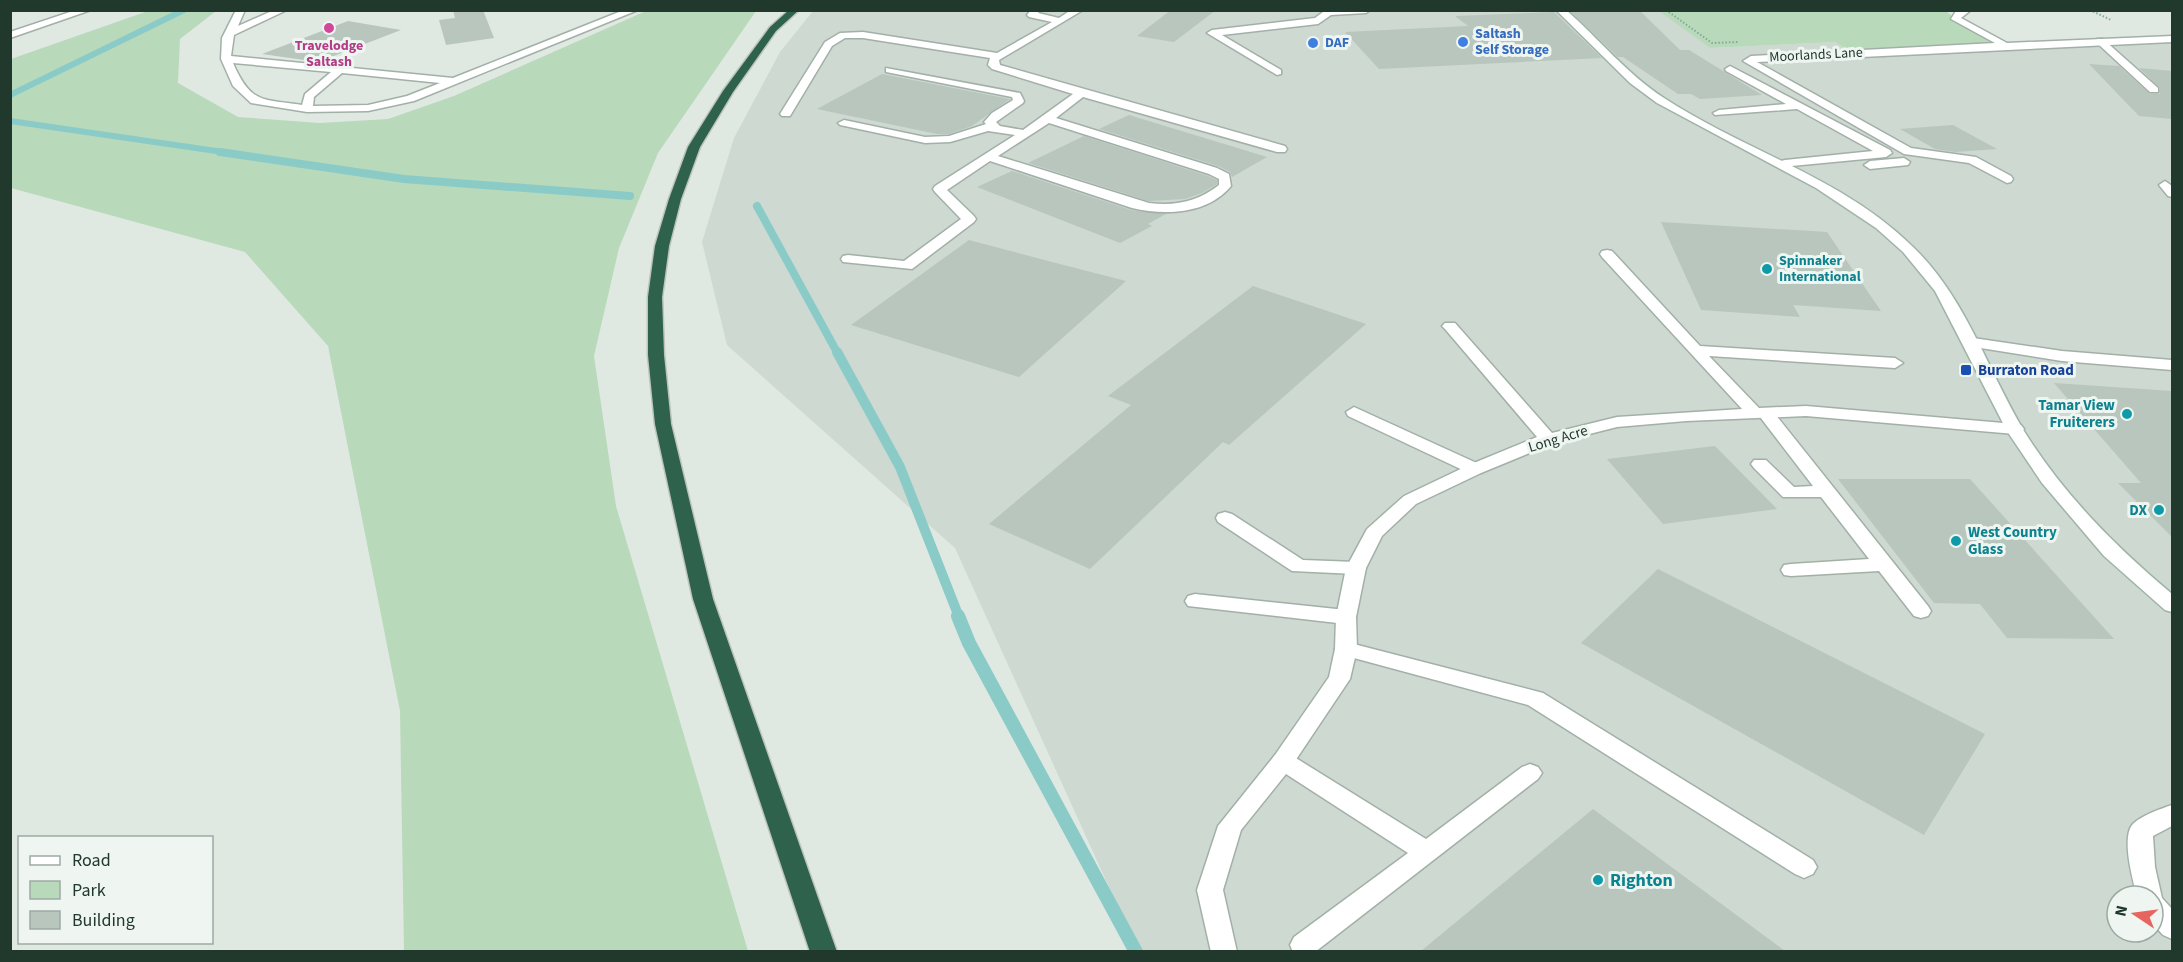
<svg xmlns="http://www.w3.org/2000/svg" width="2183" height="962" font-family="'Source Sans 3',sans-serif">
  <style>
    .built { fill: #cdd9d1; fill-rule: evenodd }
    .green { fill: #b9d9bb }
    .lines { fill: none; stroke-linecap: round; stroke-linejoin: round }
    .stream-far3 { stroke: #8acbc8; stroke-width: 6 }
    .stream-far2 { stroke: #8acbc8; stroke-width: 8 }
    .stream-far1 { stroke: #8acbc8; stroke-width: 10 }
    .stream { stroke: #8acbc8; stroke-width: 14 }
    .building { fill: #b8c6be }
    .lane-casing { stroke: #a2b0a8; stroke-width: 3 }
    .street-casing { stroke: #a2b0a8; stroke-width: 3 }
    .secondary-casing { stroke: #9fb4a8; stroke-width: 3 }
    .highway-casing { stroke: #bcc3c0; stroke-width: 3 }
    .path { stroke: #82aa95; stroke-width: 2; stroke-dasharray: 1.5 2; stroke-linecap: butt }
    .lane { fill: #fff; fill-rule: evenodd }
    .street { fill: #fff; fill-rule: evenodd }
    .secondary { fill: #fff; fill-rule: evenodd }
    .highway { fill: #2f624d; fill-rule: evenodd }
    .hotel-dot { fill: #d1479c; stroke: #eff6f1; stroke-width: 2 }
    .shop-dot { fill: #3f7fe0; stroke: #eff6f1; stroke-width: 2 }
    .culture-dot { fill: #0f9aa8; stroke: #eff6f1; stroke-width: 2 }
    .transit-dot { fill: #1a4fb4; stroke: #eff6f1; stroke-width: 2 }
    .labels { text-anchor: middle; dominant-baseline: central; stroke-width: 6; stroke-linejoin: round; paint-order: stroke }
    .far-shop-label { font-size: 14px; font-weight: bold; fill: #366cbe; stroke: #eff6f1; text-anchor: start }
    .far-hotel-label { font-size: 14px; font-weight: bold; fill: #b23c85; stroke: #eff6f1 }
    .far-street-label { font-size: 14px; fill: #21382d; stroke: #eff6f1 }
    .far-culture-label { font-size: 14px; font-weight: bold; fill: #0d838f; stroke: #eff6f1; text-anchor: start }
    .transit-label { font-size: 15px; font-weight: bold; fill: #164399; stroke: #eff6f1; text-anchor: start }
    .culture-label { font-size: 15px; font-weight: bold; fill: #0d838f; stroke: #eff6f1; text-anchor: end }
    .street-label { font-size: 15px; fill: #21382d; stroke: #eff6f1 }
    .near-culture-label { font-size: 18px; font-weight: bold; fill: #0d838f; stroke: #eff6f1; text-anchor: start }
  </style>
  <rect width="100%" height="100%" fill="#dfe9e2"/>
  <!-- built -->
  <path class="built" d="M1659 10 1710 48 1835 42 1855 54 2150 39 2172 40V951H1138L955 548 727 345 702 242 734 138 780 52 813 11ZM2117 896H2153V932H2117Z"/>
  <!-- green -->
  <g class="green">
    <polygon points="148,11 216,11 180,39 178,83 238,117 320,123 388,119 454,96 646,11 756,11 658,153 619,248 594,356 616,506 748,951 404,951 400,711 328,346 245,252 11,188 11,59"/>
    <polygon points="1659,11 1946,11 1956,19 2007,46 1855,54 1835,42 1710,48"/>
  </g>
  <g class="lines">
    <!-- stream-far3 -->
    <g class="stream-far3">
      <polyline points="10,95 184,10"/>
      <polyline points="10,121 230,153"/>
    </g>
    <!-- stream-far2 -->
    <g class="stream-far2">
      <polyline points="220,152 404,179 630,196"/>
      <polyline points="757,206 838,354"/>
    </g>
    <!-- stream-far1 -->
    <polyline class="stream-far1" points="837,352 900,467 959,617"/>
    <!-- stream -->
    <polyline class="stream" points="958,616 969,643 1136,952"/>
  </g>
  <!-- building -->
  <g class="building">
    <polygon points="453,10 483,10 494,38 446,45 439,20 455,18"/>
    <polygon points="1171,10 1216,10 1174,42 1137,36"/>
    <polygon points="1639,10 1680,50 1689,50 1762,95 1700,99 1691,94 1678,94 1623,57 1618,57 1570,11"/>
    <polygon points="1554,12 1602,58 1379,69 1345,32 1468,26 1455,16"/>
    <polygon points="348,21 401,30 318,62 262,54"/>
    <polygon points="2089,64 2119,66 2150,94 2160,94 2160,88 2139,68 2172,71 2172,119 2139,116"/>
    <polygon points="882,74 1010,99 972,126 949,134 937,134 817,109"/>
    <polygon points="1129,115 1267,157 1232,177 1230,172 1218,166 1099,129"/>
    <polygon points="1953,125 1997,149 1955,152 1935,149 1900,129"/>
    <polygon points="1084,136 1208,176 1217,180 1217,184 1202,193 1185,199 1149,201 1028,163"/>
    <polygon points="1012,171 1131,210 1166,214 1148,224 1152,226 1120,243 977,187"/>
    <polygon points="1661,222 1827,232 1881,311 1793,305 1800,317 1701,310"/>
    <polygon points="969,240 1052,262 1126,281 1019,377 851,325"/>
    <polygon points="1253,286 1366,324 1229,445 1223,442 1090,569 989,524 1131,405 1108,396"/>
    <polygon points="2054,383 2172,391 2172,537 2118,483 2141,483"/>
    <polygon points="1715,446 1777,509 1663,524 1607,459"/>
    <polygon points="1838,479 1970,479 2114,639 2007,638 1980,604 1934,603"/>
    <polygon points="1658,569 1985,734 1924,835 1581,643"/>
    <polygon points="1593,809 1785,951 1421,951"/>
  </g>
  <g class="lines">
    <!-- lane casing -->
    <g class="lane-casing">
      <g id="lane">
        <path d="M236 10H245L238 26 274 10H287L234 35 231 56 453 78 624 10H638L414 101 368 111 307 112 251 103 233 86 221 59 222 38ZM233 63 331 72 305 94 302 105C262 99 251 104 233 63ZM342 73 440 83 407 96 368 105 313 106 314 97Z"/>
        <path d="M1031 10H1040L1038 13 1059 18 1071 10H1083L999 60 1000 65 1285 146 1287 149 1285 152H1277L1083 97 1056 118 1217 168 1229 174 1231 186C1208 214 1166 216 1132 208L990 161 947 190 974 216 976 219 974 222 912 269 843 262 841 259 843 256 848 255 904 261 961 219 935 192 933 189 935 186 1015 135 988 131 950 142 925 143 840 125 838 123 844 120 925 137 949 136 986 124 984 122 992 113 1013 100 1012 97 886 72V68L1020 93 1024 101 1023 103 996 122 1000 126 1023 130 1073 94 992 69 988 65 990 58 863 38H845L832 46 790 116H782L780 114 825 42 840 33 863 32 997 53 1052 22 1029 17 1027 15ZM1049 123 1209 174 1219 179V185C1197 202 1176 206 1149 203L998 156Z"/>
        <polygon points="1322,10 1370,10 1366,13 1331,15 1318,24 1222,35 1281,70 1281,74 1277,75 1207,33 1212,30 1315,18 1323,12"/>
        <polygon points="2097,39 2103,39 2158,88 2158,92 2150,92 2097,43"/>
        <polygon points="1730,66 1890,150 1892,153 1886,157 1781,167 1781,161 1785,160 1873,151 1797,109 1715,115 1713,113 1719,110 1786,104 1726,71 1725,69"/>
        <polygon points="1904,158 1910,162 1908,165 1870,169 1864,165 1870,161"/>
        <polygon points="2165,181 2172,186 2172,197 2168,196 2159,185"/>
        <polygon points="1354,407 1481,465 1484,469 1481,473 1469,473 1348,416 1346,412"/>
        <polygon points="1765,408 1771,409 1928,606 1931,611 1928,616 1921,618 1914,616 1879,571 1791,576 1784,575 1781,570 1784,565 1791,564 1869,559 1821,497 1783,497 1754,468 1751,464 1754,460 1766,460 1794,487 1813,486 1757,413"/>
        <polygon points="1225,512 1232,514 1303,560 1356,562 1363,563 1366,568 1363,573 1356,574 1292,571 1218,522 1216,518 1218,514"/>
        <polygon points="1195,594 1346,610 1353,612 1356,617 1353,622 1346,624 1188,606 1185,601 1188,596"/>
        <polygon points="1346,642 1543,693 1813,860 1817,867 1813,874 1804,878 1795,874 1528,705 1339,654 1335,649 1339,644"/>
        <polygon points="1283,752 1291,755 1426,839 1522,767 1530,764 1538,767 1542,773 1538,779 1315,952 1293,952 1290,945 1294,937 1408,853 1286,774 1241,830 1223,890 1237,952 1211,952 1197,890 1218,826 1275,755"/>
        <path d="M2172 805V826L2153 836 2155 867 2162 898 2172 909V939L2163 935 2153 924V896H2137C2133 881 2120 834 2134 823 2143 815 2160 809 2172 805Z"/>
      </g>
    </g>
    <!-- street casing -->
    <g class="street-casing">
      <g id="street">
        <polygon points="76,10 91,10 10,38 10,32"/>
        <polygon points="1971,10 1961,18 2007,43 2172,36 2172,42 1757,62 1911,148 1976,157 2011,176 2013,179 2011,182 2007,183 1969,163 1904,154 1743,61 1751,56 1995,43 1951,19 1956,11"/>
        <polygon points="1607,250 1612,251 1700,346 1895,358 1903,363 1895,368 1709,356 1759,408 1806,406 2015,424 2021,425 2024,429 2021,433 2015,434 1806,416 1686,421 1617,427 1554,443 1481,473 1416,504 1382,536 1366,568 1356,617 1357,649 1350,679 1291,767 1283,770 1275,767 1271,761 1275,755 1329,677 1335,649 1336,617 1346,568 1367,529 1404,496 1469,465 1537,437 1445,329 1442,326 1445,323 1455,323 1552,433 1617,417 1742,409 1602,257 1600,254 1602,251"/>
        <polygon points="1973,338 2062,351 2172,360 2172,370 2062,361 1968,346 1965,343"/>
      </g>
    </g>
    <!-- secondary casing -->
    <g class="secondary-casing">
      <path id="secondary" d="M1556 10H1566C1599 39 1627 74 1664 98 1745 151 1841 177 1912 246 1965 296 1987 369 2024 431 2064 495 2115 546 2172 594V612L2165 610 2104 556 2042 483 2007 431 1935 291 1903 252 1876 228 1816 188 1657 103 1630 83Z"/>
    </g>
    <!-- highway casing -->
    <g class="highway-casing">
      <polygon id="highway" points="789,10 799,10 776,31 733,92 700,147 681,199 669,246 662,297 664,355 671,424 713,599 837,952 810,952 693,599 655,424 648,355 648,297 655,246 669,199 688,147 723,91 770,27"/>
    </g>
    <!-- path -->
    <g class="path">
      <polyline points="1666,10 1712,43 1739,42"/>
      <polyline points="2090,10 2111,20"/>
    </g>
    <!-- lane -->
    <use href="#lane" class="lane"/>
    <!-- street -->
    <use href="#street" class="street"/>
    <!-- secondary -->
    <use href="#secondary" class="secondary"/>
    <!-- highway -->
    <use href="#highway" class="highway"/>
  </g>
  <!-- markers -->
  <circle class="hotel-dot" cx="329" cy="28" r="6"/>
  <g class="shop-dot">
    <circle cx="1463" cy="42" r="6"/>
    <circle cx="1313" cy="43" r="6"/>
  </g>
  <g class="culture-dot">
    <circle cx="1767" cy="269" r="6"/>
    <circle cx="2127" cy="414" r="6"/>
    <circle cx="2159" cy="510" r="6"/>
    <circle cx="1956" cy="541" r="6"/>
    <circle cx="1598" cy="880" r="6"/>
  </g>
  <rect class="transit-dot" x="1960" y="364" width="12" height="12" rx="3"/>
  <g class="labels">
    <!-- far-shop labels -->
    <g class="far-shop-label">
      <text x="1475" y="34">Saltash<tspan x="1475" dy="16">Self Storage</tspan></text>
      <text x="1325" y="43">DAF</text>
    </g>
    <!-- far-hotel labels -->
    <g class="far-hotel-label">
      <text x="329" y="46">Travelodge<tspan x="329" dy="16">Saltash</tspan></text>
    </g>
    <!-- far-street labels -->
    <g class="far-street-label">
      <text transform="translate(1816 55) rotate(-3)">Moorlands Lane</text>
    </g>
    <!-- far-culture labels -->
    <g class="far-culture-label">
      <text x="1779" y="261">Spinnaker<tspan x="1779" dy="16">International</tspan></text>
    </g>
    <!-- transit labels -->
    <g class="transit-label">
      <text x="1978" y="370">Burraton Road</text>
    </g>
    <!-- culture labels -->
    <g class="culture-label">
      <text x="2115" y="405">Tamar View<tspan x="2115" dy="17">Fruiterers</tspan></text>
      <text x="2147" y="510">DX</text>
      <text x="1968" y="532" text-anchor="start">West Country<tspan x="1968" dy="17">Glass</tspan></text>
    </g>
    <!-- street labels -->
    <g class="street-label">
      <text transform="translate(1558 439) rotate(-17)">Long Acre</text>
    </g>
    <!-- near-culture labels -->
    <g class="near-culture-label">
      <text x="1610" y="880">Righton</text>
    </g>
  </g>
  <!-- border -->
  <rect width="2183" height="962" fill="none" stroke="#21382d" stroke-width="24"/>
  <!-- legend -->
  <rect x="18" y="836" width="195" height="108" fill="#eff6f1" stroke="#9daaa3" stroke-width="1.5"/>
  <rect x="30" y="856" width="30" height="9" fill="#ffffff" stroke="#9daaa3" stroke-width="1.5"/>
  <text x="72" y="866" font-size="18" fill="#21382d">Road</text>
  <rect x="30" y="881" width="30" height="18" fill="#b9d9bb" stroke="#9daaa3" stroke-width="1.5"/>
  <text x="72" y="896" font-size="18" fill="#21382d">Park</text>
  <rect x="30" y="911" width="30" height="18" fill="#b8c6be" stroke="#9daaa3" stroke-width="1.5"/>
  <text x="72" y="926" font-size="18" fill="#21382d">Building</text>
  <!-- north arrow -->
  <g transform="translate(2135 914) rotate(283)"><circle r="28" fill="#eff6f1" stroke="#9daaa3" stroke-width="1.5"/>
  <path d="M0-4.5L10 22L0 15L-10 22Z" fill="#e7645f"/>
  <text y="-9" font-size="16" font-weight="bold" text-anchor="middle" fill="#21382d">N</text>
  </g>
</svg>
